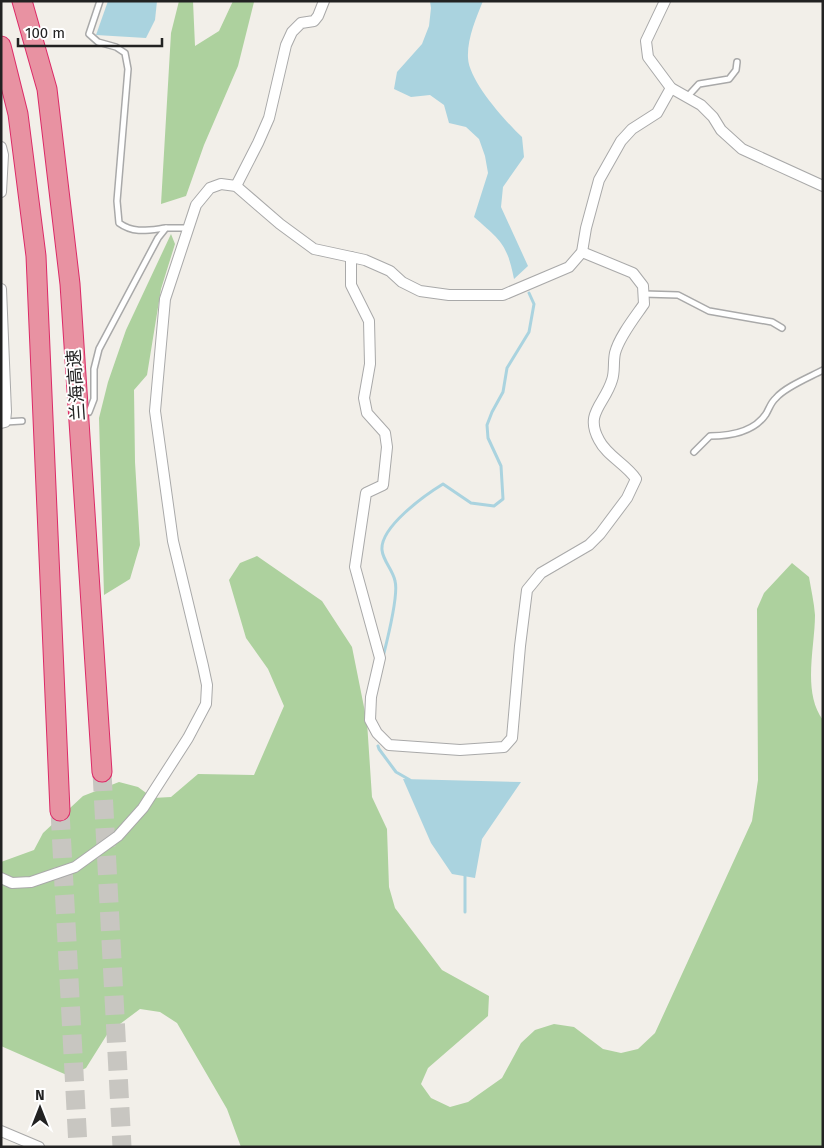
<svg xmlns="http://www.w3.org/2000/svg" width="824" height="1148" font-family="'Fira Sans','Noto Sans SC',sans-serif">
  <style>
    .forest { fill: #add19e }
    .water { fill: #aad3df }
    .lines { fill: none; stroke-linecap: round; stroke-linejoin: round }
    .stream { stroke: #aad3df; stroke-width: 3 }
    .motorway-tunnel { stroke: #c8c6c1; stroke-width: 19; stroke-dasharray: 19 9; stroke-linecap: butt }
    .service-casing { stroke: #a9a9a9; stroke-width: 8 }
    .minor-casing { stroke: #a9a9a9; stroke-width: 12 }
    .motorway-casing { stroke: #dc2a67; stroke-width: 21 }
    .service { stroke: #fff; stroke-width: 5 }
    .minor { stroke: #fff; stroke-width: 10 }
    .motorway { stroke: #e892a2; stroke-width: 19 }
    .labels { text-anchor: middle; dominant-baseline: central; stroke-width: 4; stroke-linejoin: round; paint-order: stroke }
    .street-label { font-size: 18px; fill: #222; stroke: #fff }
  </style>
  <rect width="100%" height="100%" fill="#f2efe9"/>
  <!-- forest -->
  <g class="forest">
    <polygon points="179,1 193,1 195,46 219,31 233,1 254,2 238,66 204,145 186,196 161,204 171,33"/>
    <polygon points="171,234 175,244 161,289 147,375 134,390 135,462 140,545 130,579 104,595 99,418 108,382 126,330"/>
    <path d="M257 556 322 601 352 647 367 722 372 797 387 829 389 887 395 908 442 970 489 996 488 1016 428 1068 421 1084 431 1098 450 1107 468 1102 502 1078 521 1043 535 1030 554 1024 574 1027 603 1049 621 1053 638 1049 655 1033 752 821 758 780 757 609 764 593 792 563 809 577C811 589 814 602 815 615 815 647 802 692 823 720V1147H241L227 1109 177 1023 160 1012 140 1009 108 1033 86 1068 69 1076 1 1046V862L34 850 43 833 83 796 119 782 138 787 153 798 171 797 198 774 254 775 284 706 268 669 246 638 229 580 240 563Z"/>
  </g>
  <!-- water -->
  <g class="water">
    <polygon points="108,1 157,1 155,20 146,38 96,35"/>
    <path d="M430 1H483C476 18 467 39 468 58 469 81 505 121 522 137L524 157 503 187 501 207 528 266 514 279C507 243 500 240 474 217L488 173 485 156 479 139 466 127 449 123 444 105 430 95 411 97 394 89 397 72 422 44 429 26 431 8Z"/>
    <polygon points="403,779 521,782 482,839 475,878 452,874 431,843"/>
  </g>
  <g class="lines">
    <!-- stream -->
    <g class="stream">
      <path d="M383 657C387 641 399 595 395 581 393 570 383 561 382 550 380 527 425 495 443 484L471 503 494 506 503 499 501 466 488 438 487 425 492 412 503 392 507 368 529 332 534 304 529 293"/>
      <polyline points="378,746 379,749 396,772 410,780"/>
      <polyline points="465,912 465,873"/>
    </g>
    <!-- motorway-tunnel -->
    <g class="motorway-tunnel">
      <polyline points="102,772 122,1147"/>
      <polyline points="60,811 78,1147"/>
    </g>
    <!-- service casing -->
    <g class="service-casing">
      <g id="service">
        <path d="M100 1 89 34 98 42 116 47 125 53 128 69 117 201 119 223C134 234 149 230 166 228"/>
        <polyline points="688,96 699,84 729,79 736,70 737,62"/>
        <polyline points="644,294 678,295 709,311 772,322 782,328"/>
        <polyline points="89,412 94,399 94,369 99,349 158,238 166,228 188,228"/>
        <polyline points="5,422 22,421"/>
        <path d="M694 452 710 436C729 436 754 432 766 414 769 409 771 402 776 398 785 387 810 377 823 370"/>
      </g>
    </g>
    <!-- minor casing -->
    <g class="minor-casing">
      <g id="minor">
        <polyline points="665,1 646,41 648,57 671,88 701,105 713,117 721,130 742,149 823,186"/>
        <polyline points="1,147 3,155 1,192"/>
        <polyline points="236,186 258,143 269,118 286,45 292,32 301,23 314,21 318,16 324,1"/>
        <path d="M351 257V285L369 321 370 364 364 398 367 413 385 433 387 447 383 485 366 493 355 567 380 658 371 697 370 720 377 733 389 745 460 750 504 747 512 738 520 646 527 590 541 573 589 545 600 534 627 498 636 479C626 464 607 456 599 440 584 413 605 404 612 380 615 372 613 362 615 353 619 337 635 317 644 304L643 286 633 273 582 252"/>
        <polyline points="1,289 6,412 5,422 1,423"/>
        <polyline points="1,878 12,883 31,882 75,867 118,836 143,808 188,738 206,704 207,685 203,666 173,541 155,411 165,299 196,205 210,188 221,184 236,186 280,224 314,249 365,260 390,271 402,282 420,291 449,295 503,295 569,267 582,252 586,228 599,180 621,141 632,129 657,113 671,88"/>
        <polyline points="1,1131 39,1147"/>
      </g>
    </g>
    <!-- motorway casing -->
    <g class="motorway-casing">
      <g id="motorway">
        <polyline points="22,1 47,89 70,284 102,772"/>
        <polyline points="1,46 18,114 36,256 60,811"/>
      </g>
    </g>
    <!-- service -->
    <use href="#service" class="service"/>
    <!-- minor -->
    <use href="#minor" class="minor"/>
    <!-- motorway -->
    <use href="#motorway" class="motorway"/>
  </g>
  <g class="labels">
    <!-- street labels -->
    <g class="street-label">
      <text transform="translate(76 385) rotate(-94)">兰海高速</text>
    </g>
  </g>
  <!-- border -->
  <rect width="824" height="1148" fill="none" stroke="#222222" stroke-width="5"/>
  <!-- north arrow -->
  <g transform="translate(40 1108)" stroke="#ffffff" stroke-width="4" paint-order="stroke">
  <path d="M0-4L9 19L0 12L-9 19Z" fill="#222222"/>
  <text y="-8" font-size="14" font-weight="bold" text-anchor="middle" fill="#222222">N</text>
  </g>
  <!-- scale -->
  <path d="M18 38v8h144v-8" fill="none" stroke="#222222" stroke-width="2.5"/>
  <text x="25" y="38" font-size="15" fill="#222222" stroke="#ffffff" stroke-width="4" paint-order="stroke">100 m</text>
</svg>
